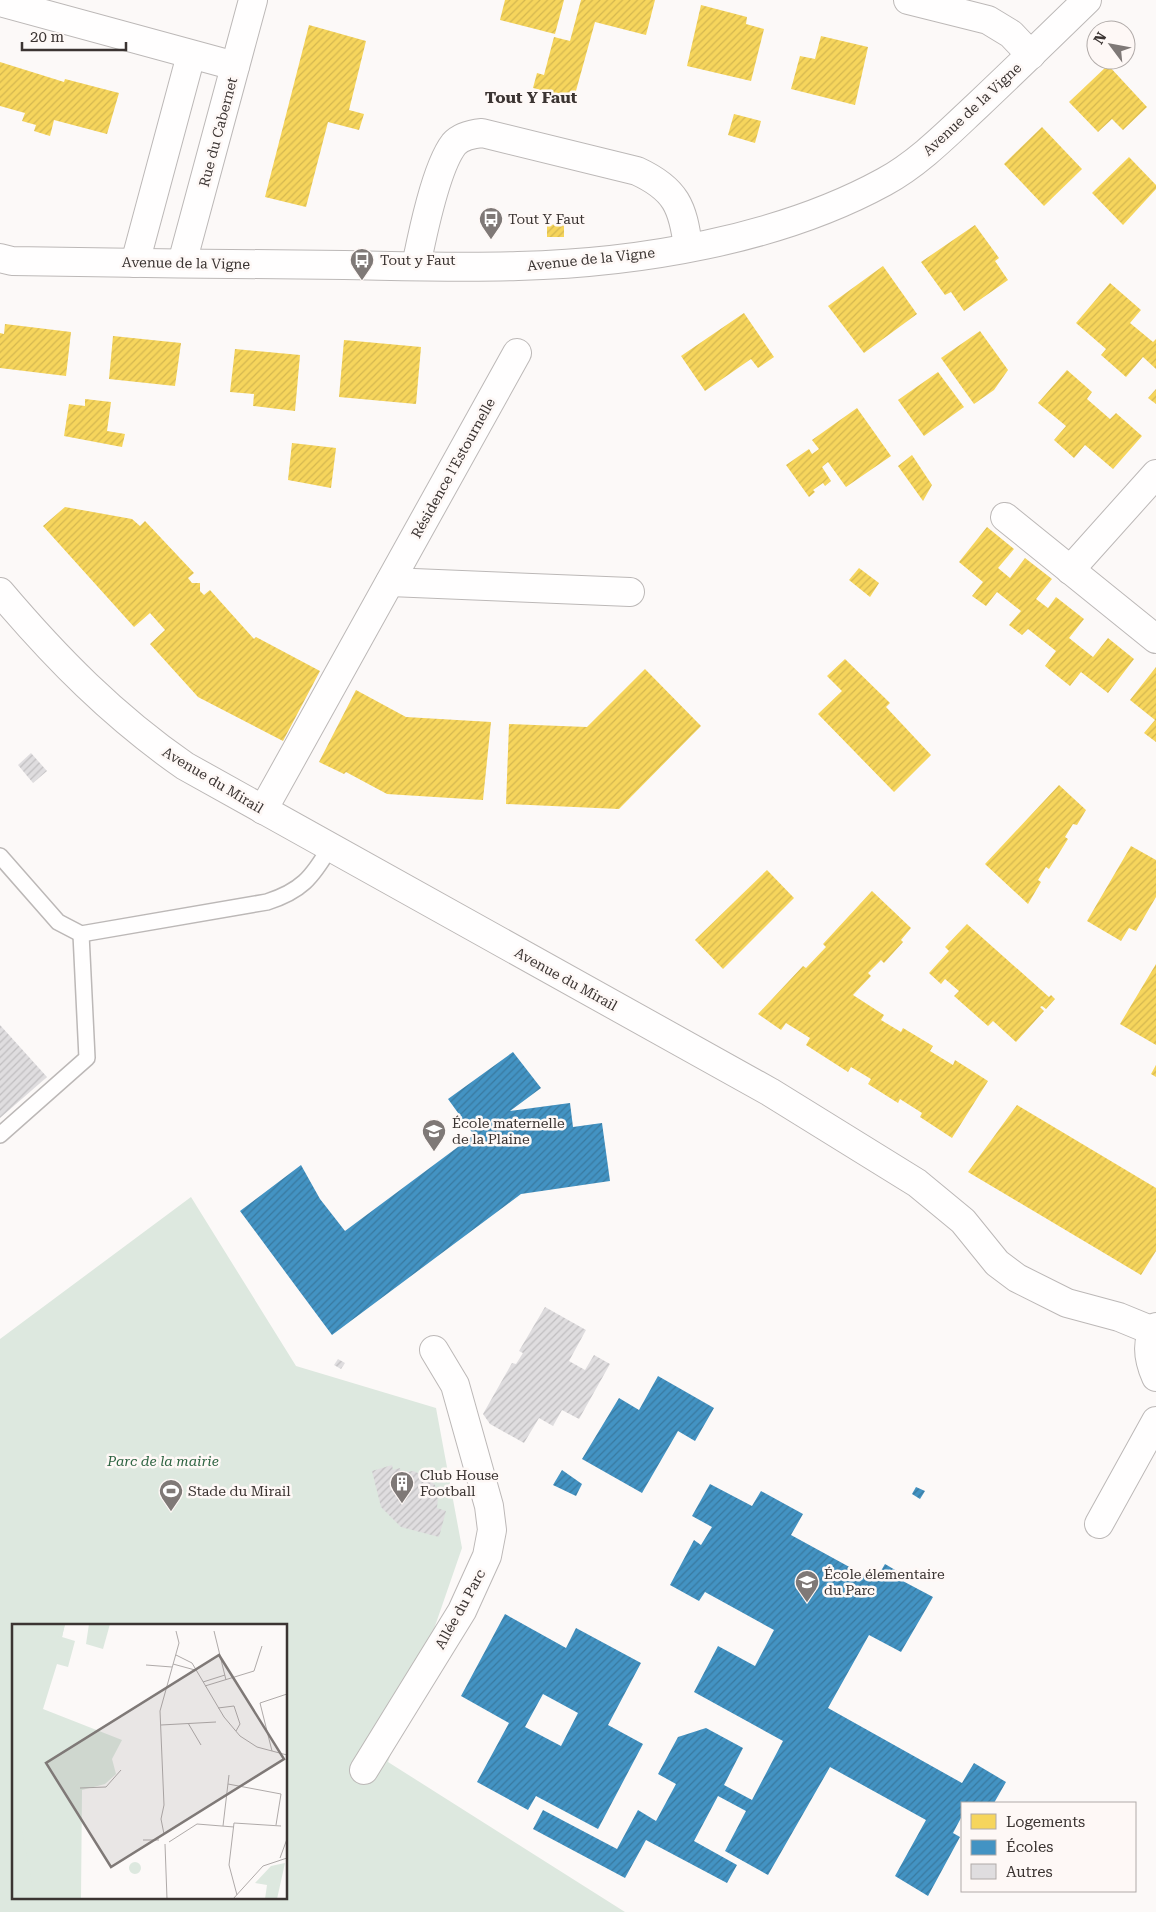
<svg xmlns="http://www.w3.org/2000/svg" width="1156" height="1912" font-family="'Roboto Serif',serif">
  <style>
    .green { fill: #dde8df; fill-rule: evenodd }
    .homes { fill: url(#homes-hatch) }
    .schools { fill: url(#schools-hatch); fill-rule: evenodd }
    .building { fill: url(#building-hatch) }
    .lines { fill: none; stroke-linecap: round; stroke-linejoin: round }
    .service-casing { stroke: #bcb8b7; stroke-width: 18 }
    .minor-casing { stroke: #bcb8b7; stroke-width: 30 }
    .tertiary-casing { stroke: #bcb8b7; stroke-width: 30 }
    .service { stroke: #fffefe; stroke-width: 15 }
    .minor { stroke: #fffefe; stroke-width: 28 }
    .tertiary { stroke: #fffefe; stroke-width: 28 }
    .labels { text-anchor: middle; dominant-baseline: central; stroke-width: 5; stroke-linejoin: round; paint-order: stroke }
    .street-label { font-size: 14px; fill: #3b3432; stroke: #fef8f6 }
    .poi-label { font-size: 14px; fill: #3b3432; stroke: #fef8f6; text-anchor: start }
    .park-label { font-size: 14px; font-style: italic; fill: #2e6442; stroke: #fef8f6 }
    .quarter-label { font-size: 16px; font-weight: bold; fill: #3b3432; stroke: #fef8f6 }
    .inset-road { fill: none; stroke: #afaaa9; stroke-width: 1 }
    .view { fill: #7f7977; fill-opacity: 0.15; stroke: #7f7977; stroke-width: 2.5 }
    .inset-edge { fill: none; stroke: #3b3432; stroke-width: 2.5 }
  </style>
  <defs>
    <pattern id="homes-hatch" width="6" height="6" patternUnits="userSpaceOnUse" patternTransform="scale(1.25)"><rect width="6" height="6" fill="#f6d55c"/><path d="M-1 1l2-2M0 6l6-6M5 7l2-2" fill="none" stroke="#d4b750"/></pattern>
    <pattern id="schools-hatch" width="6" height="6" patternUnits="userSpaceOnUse" patternTransform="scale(1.25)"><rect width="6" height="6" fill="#4393c3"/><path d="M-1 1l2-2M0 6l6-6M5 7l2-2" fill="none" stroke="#39799f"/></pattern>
    <pattern id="building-hatch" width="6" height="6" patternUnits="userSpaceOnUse" patternTransform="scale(1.25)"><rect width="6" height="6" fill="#dfdddf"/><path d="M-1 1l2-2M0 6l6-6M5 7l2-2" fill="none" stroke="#c0bec0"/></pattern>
  </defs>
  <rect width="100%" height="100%" fill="#fcf9f8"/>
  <!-- green -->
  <path class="green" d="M191 1197 296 1366 436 1408 462 1548 388 1762 625 1912H0V1339ZM14 1626H286V1898H14Z"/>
  <!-- homes -->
  <g class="homes">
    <polygon points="505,0 564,0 555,34 500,20"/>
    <polygon points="581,0 655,0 646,35 595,22 574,98 533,88 537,73 544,75 554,37 570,41"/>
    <polygon points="701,5 747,17 746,24 764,29 751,81 687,66"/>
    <polygon points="309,25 366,41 349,110 364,114 359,130 328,122 306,207 265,197"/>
    <polygon points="821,36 868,47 855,105 791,89 800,56 815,59"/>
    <polygon points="0,62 64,82 65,79 119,93 107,134 54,120 50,136 34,131 36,125 22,121 25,113 0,106"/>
    <polygon points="1108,65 1147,107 1123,130 1112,119 1098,132 1069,102"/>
    <polygon points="734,114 761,121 755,143 728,135"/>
    <polygon points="1042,127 1082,169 1044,206 1004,164"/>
    <polygon points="1129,157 1156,185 1156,189 1123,225 1092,193"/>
    <polygon points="564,224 564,237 547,237 547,225"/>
    <polygon points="975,225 999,258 995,261 1008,280 964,311 951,292 945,295 921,262"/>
    <polygon points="883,266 917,314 864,353 828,306"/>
    <polygon points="1110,283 1141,310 1130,323 1153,342 1156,339 1156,369 1143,357 1126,377 1101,355 1106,349 1076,323"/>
    <polygon points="744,313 774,357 758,368 751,359 705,391 681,356"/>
    <polygon points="5,324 71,332 66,376 0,368 0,333 4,334"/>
    <polygon points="980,331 1008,370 994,390 974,404 941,358"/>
    <polygon points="113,336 181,343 175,386 109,379"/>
    <polygon points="344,340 421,347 416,404 339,397"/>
    <polygon points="235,349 300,355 295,411 253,406 254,394 230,392"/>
    <polygon points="1067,370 1092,392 1087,399 1110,419 1116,413 1142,436 1113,469 1085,445 1074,458 1054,440 1066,426 1038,403"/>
    <polygon points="938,372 964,407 924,436 898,400"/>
    <polygon points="1156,389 1156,404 1148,398"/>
    <polygon points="85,399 111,402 107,431 125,434 122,447 64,436 69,404 85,406"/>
    <polygon points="857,408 891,456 846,487 828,462 822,467 831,481 825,486 823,483 813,490 815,492 809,497 786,465 809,449 812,454 819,449 812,440"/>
    <polygon points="292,443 336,448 331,488 288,480"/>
    <polygon points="912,455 932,485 923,501 898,466"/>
    <polygon points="65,507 132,519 140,526 145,521 194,573 188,578 192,583 200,583 200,591 204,595 210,590 254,639 256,637 320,671 283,741 198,697 150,644 165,630 150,613 134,627 43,526"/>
    <polygon points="987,527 1014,549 998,568 1010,578 1025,558 1052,579 1036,599 1048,608 1056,597 1084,619 1069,638 1093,657 1108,638 1134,659 1108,693 1081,672 1070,686 1045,666 1056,651 1028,629 1022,635 1009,625 1021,611 997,592 986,606 972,596 983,582 959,562"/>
    <polygon points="859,568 879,583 870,597 849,580"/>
    <polygon points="845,659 890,703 886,707 931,755 894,792 818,714 842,691 827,676"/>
    <polygon points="1156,667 1156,742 1144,733 1155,720 1130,700"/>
    <polygon points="645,669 701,726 619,809 506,804 509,724 587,727"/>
    <polygon points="356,690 406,717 491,722 483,800 387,794 346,772 344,774 319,762"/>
    <polygon points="1059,785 1086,810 1077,825 1073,824 1065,837 1068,839 1049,869 1046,867 1038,880 1041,882 1028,904 985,864"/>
    <polygon points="1131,846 1156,860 1156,897 1136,931 1129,928 1121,941 1087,921"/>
    <polygon points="767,870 794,898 723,969 695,940"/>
    <polygon points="872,891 911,928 901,940 903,942 884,963 881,960 868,973 871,976 853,995 884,1015 881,1020 901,1032 903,1028 933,1046 930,1051 953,1065 955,1060 988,1081 952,1138 920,1117 922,1113 900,1099 898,1103 868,1084 871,1079 851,1067 848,1072 806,1045 810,1038 786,1023 781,1030 758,1014 803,966 806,968 826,947 823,944"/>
    <polygon points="967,924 1049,997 1051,995 1055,999 1046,1009 1042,1006 1040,1007 1044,1011 1016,1042 993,1021 988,1026 954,996 959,991 945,979 941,984 929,973 949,951 945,947"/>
    <polygon points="1156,964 1156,1045 1120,1024"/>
    <polygon points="1156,1065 1156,1077 1151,1074"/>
    <polygon points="1017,1105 1156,1188 1156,1251 1141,1275 968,1172"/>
  </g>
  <!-- schools -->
  <g class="schools">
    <polygon points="513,1052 541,1088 510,1111 570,1103 573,1127 602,1123 610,1181 521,1194 332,1335 240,1211 301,1165 320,1199 345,1231 474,1135 448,1099"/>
    <polygon points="658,1376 714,1408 695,1441 678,1431 642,1493 582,1459 619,1398 639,1410"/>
    <polygon points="562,1470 582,1484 576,1496 553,1485"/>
    <polygon points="710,1484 752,1506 761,1491 803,1514 791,1535 875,1581 885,1564 902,1574 899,1579 933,1597 901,1652 869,1635 828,1708 962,1783 974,1763 1006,1782 994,1803 962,1803 962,1816 953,1833 960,1837 928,1896 895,1876 926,1820 830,1767 768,1875 725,1851 746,1811 718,1796 694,1841 737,1865 727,1883 646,1840 625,1878 533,1829 543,1810 617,1849 638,1810 656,1821 676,1784 658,1774 678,1737 706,1728 743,1748 724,1785 752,1800 783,1741 694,1692 718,1646 755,1666 774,1630 705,1592 699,1601 670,1585 694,1540 701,1545 712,1527 692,1516"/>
    <polygon points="916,1487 925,1491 920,1499 912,1494"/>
    <path d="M505 1614 566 1648 576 1628 641 1663 608 1725 643 1744 598 1829 536 1796 528 1810 477 1782 509 1723 461 1696ZM543 1694 578 1713 561 1746 525 1727Z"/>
  </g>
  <!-- building -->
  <g class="building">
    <polygon points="31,753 47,771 33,783 18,765"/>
    <polygon points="0,1025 47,1077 0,1118"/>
    <polygon points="545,1307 586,1330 569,1361 585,1370 594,1355 610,1364 579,1419 562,1410 553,1426 539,1418 524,1443 490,1424 483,1414 512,1363 516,1364 523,1353 519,1351"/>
    <polygon points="338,1359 345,1363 341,1369 334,1365"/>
    <polygon points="392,1465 393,1470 400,1468 401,1473 413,1471 425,1476 435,1485 438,1497 437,1508 446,1511 439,1537 401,1527 381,1507 372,1471"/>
  </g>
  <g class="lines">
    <!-- service casing -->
    <g class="service-casing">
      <g id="service">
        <path d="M0 856 58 922 81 934 267 902C301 891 312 878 330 847"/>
        <polyline points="0,1135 87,1058 81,934"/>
      </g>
    </g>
    <!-- minor casing -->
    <g class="minor-casing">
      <g id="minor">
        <polyline points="908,0 988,20 1011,34 1031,55"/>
        <polyline points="0,2 235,66"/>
        <path d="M0 258 12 261C123 263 233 264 344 265 402 266 460 268 518 266 638 263 778 240 884 182 919 163 949 132 978 105 1015 70 1051 35 1087 0"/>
        <polyline points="135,263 191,55"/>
        <polyline points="182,263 253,0"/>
        <path d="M416 266C422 236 436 167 454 144 461 136 472 134 482 133L637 171C676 189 683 207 688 247"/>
        <polyline points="1005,517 1156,639"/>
        <polyline points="1070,570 1156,474"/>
        <polyline points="390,582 630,592"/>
        <polyline points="263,810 517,353"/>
        <polyline points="1099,1524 1156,1421"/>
        <polyline points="364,1770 462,1611 487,1556 492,1530 489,1506 455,1385 434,1350"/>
      </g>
    </g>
    <!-- tertiary casing -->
    <g class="tertiary-casing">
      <g id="tertiary">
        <path d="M0 592C56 658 113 716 185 766L770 1092 917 1183 963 1221 997 1263 1017 1278 1067 1303 1119 1317 1153 1331"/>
        <path d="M1156 1327C1145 1342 1149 1361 1156 1377"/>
      </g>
    </g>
    <!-- service -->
    <use href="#service" class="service"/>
    <!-- minor -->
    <use href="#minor" class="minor"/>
    <!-- tertiary -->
    <use href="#tertiary" class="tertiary"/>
  </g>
  <!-- icons -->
  <defs>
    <g id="bus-pin" transform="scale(1.25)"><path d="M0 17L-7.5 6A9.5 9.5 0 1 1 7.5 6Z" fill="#7f7977" stroke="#fef8f6"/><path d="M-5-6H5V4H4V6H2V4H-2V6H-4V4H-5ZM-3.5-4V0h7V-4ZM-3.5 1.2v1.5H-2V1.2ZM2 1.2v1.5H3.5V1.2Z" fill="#fff"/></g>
    <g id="school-pin" transform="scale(1.25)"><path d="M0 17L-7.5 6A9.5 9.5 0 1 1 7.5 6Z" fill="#7f7977" stroke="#fef8f6"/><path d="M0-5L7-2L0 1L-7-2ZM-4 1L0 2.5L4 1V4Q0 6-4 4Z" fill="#fff"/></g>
    <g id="building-pin" transform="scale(1.25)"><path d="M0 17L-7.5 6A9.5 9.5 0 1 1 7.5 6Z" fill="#7f7977" stroke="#fef8f6"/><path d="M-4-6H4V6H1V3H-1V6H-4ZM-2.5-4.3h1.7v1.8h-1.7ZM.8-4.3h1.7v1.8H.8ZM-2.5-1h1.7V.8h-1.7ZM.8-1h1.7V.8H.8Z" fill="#fff"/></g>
    <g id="stadium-pin" transform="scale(1.25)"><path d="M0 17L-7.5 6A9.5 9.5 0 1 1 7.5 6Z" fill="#7f7977" stroke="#fef8f6"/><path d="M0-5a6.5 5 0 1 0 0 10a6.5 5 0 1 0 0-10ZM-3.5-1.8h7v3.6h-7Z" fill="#fff"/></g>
  </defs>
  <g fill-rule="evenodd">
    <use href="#bus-pin" x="491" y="219"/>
    <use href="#bus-pin" x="362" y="260"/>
    <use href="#school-pin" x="434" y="1131"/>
    <use href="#building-pin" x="402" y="1483"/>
    <use href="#stadium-pin" x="171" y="1491"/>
    <use href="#school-pin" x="807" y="1582"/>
  </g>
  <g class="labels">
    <!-- street labels -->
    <g class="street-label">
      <text transform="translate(972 109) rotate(-43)">Avenue de la Vigne</text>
      <text transform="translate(218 132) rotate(-75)">Rue du Cabernet</text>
      <text transform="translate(591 259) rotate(-6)">Avenue de la Vigne</text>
      <text transform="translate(186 263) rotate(1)">Avenue de la Vigne</text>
      <text transform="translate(453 468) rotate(-61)">Résidence l'Estournelle</text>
      <text transform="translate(213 780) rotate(31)">Avenue du Mirail</text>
      <text transform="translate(566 979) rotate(29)">Avenue du Mirail</text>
      <text transform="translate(460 1609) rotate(-61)">Allée du Parc</text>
    </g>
    <!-- poi labels -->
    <g class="poi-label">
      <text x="508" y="219">Tout Y Faut</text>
      <text x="380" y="260">Tout y Faut</text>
      <text x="452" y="1123">École maternelle<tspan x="452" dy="16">de la Plaine</tspan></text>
      <text x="420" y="1475">Club House<tspan x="420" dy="16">Football</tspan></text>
      <text x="188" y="1491">Stade du Mirail</text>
      <text x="824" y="1574">École élementaire<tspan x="824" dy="16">du Parc</tspan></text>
    </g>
    <!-- park labels -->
    <g class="park-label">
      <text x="163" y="1461">Parc de la mairie</text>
    </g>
    <!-- quarter labels -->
    <g class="quarter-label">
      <text x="531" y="97">Tout Y Faut</text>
    </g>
  </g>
  <!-- overview -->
  <g transform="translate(12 1624)">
    <rect width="275" height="275" fill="#fcf9f8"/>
    <path d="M0 0H53L50 13 63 17 56 43 45 40 31 85 110 116 100 135 104 150 93 160 70 166 69 275H0ZM117 244a6 6 0 1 1 12 0a6 6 0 1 1-12 0ZM273 239 265 275H253L255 261 243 259 259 242Z" fill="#dde8df"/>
    <path d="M25 0H53L50 13 27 7ZM77 0H98L91 25 74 20ZM0 186 7 191 23 275H0Z" fill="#dde8df"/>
    <path class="inset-road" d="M202 7 214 56M164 31 180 39 212 93 228 112 245 123 275 131M161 40 183 46M134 41 160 43M191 58 213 51M193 62 242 47 250 22M206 84 222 82 228 100 224 107M176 99 189 121M149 101 204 98M260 127 248 79 275 70M216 160 269 170 264 201M68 164 94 163 109 146M211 202 217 151M152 210 149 195 152 181 148 87 167 19 164 7M131 216H147M157 218 185 200 222 203M153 220 155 275M268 234 275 215M225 271 217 241 222 199 269 202M221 275 251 242 275 234"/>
    <path class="view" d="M207 31 272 135 99 243 34 139Z"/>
    <rect width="275" height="275" class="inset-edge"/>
  </g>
  <!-- legend -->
  <rect x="961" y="1802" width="175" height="90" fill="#fef8f6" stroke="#b0aaa8"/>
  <rect x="971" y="1814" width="25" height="15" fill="#f6d55c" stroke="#b0aaa8"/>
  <text x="1006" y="1827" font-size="15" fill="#3b3432">Logements</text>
  <rect x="971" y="1840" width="25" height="15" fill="#4393c3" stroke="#b0aaa8"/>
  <text x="1006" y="1852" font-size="15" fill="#3b3432">Écoles</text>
  <rect x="971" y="1864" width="25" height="15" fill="#dfdddf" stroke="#b0aaa8"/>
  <text x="1006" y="1877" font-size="15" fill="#3b3432">Autres</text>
  <!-- north arrow -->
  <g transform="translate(1111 45) rotate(302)"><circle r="24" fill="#fef8f6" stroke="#b0aaa8"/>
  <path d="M0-4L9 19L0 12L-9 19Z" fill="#7f7977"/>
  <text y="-8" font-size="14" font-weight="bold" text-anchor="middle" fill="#3b3432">N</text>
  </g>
  <!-- scale -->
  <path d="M22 42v8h104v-8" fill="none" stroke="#3b3432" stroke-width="2.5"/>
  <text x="30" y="42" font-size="15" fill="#3b3432" stroke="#fef8f6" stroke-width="4" paint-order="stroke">20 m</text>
</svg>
